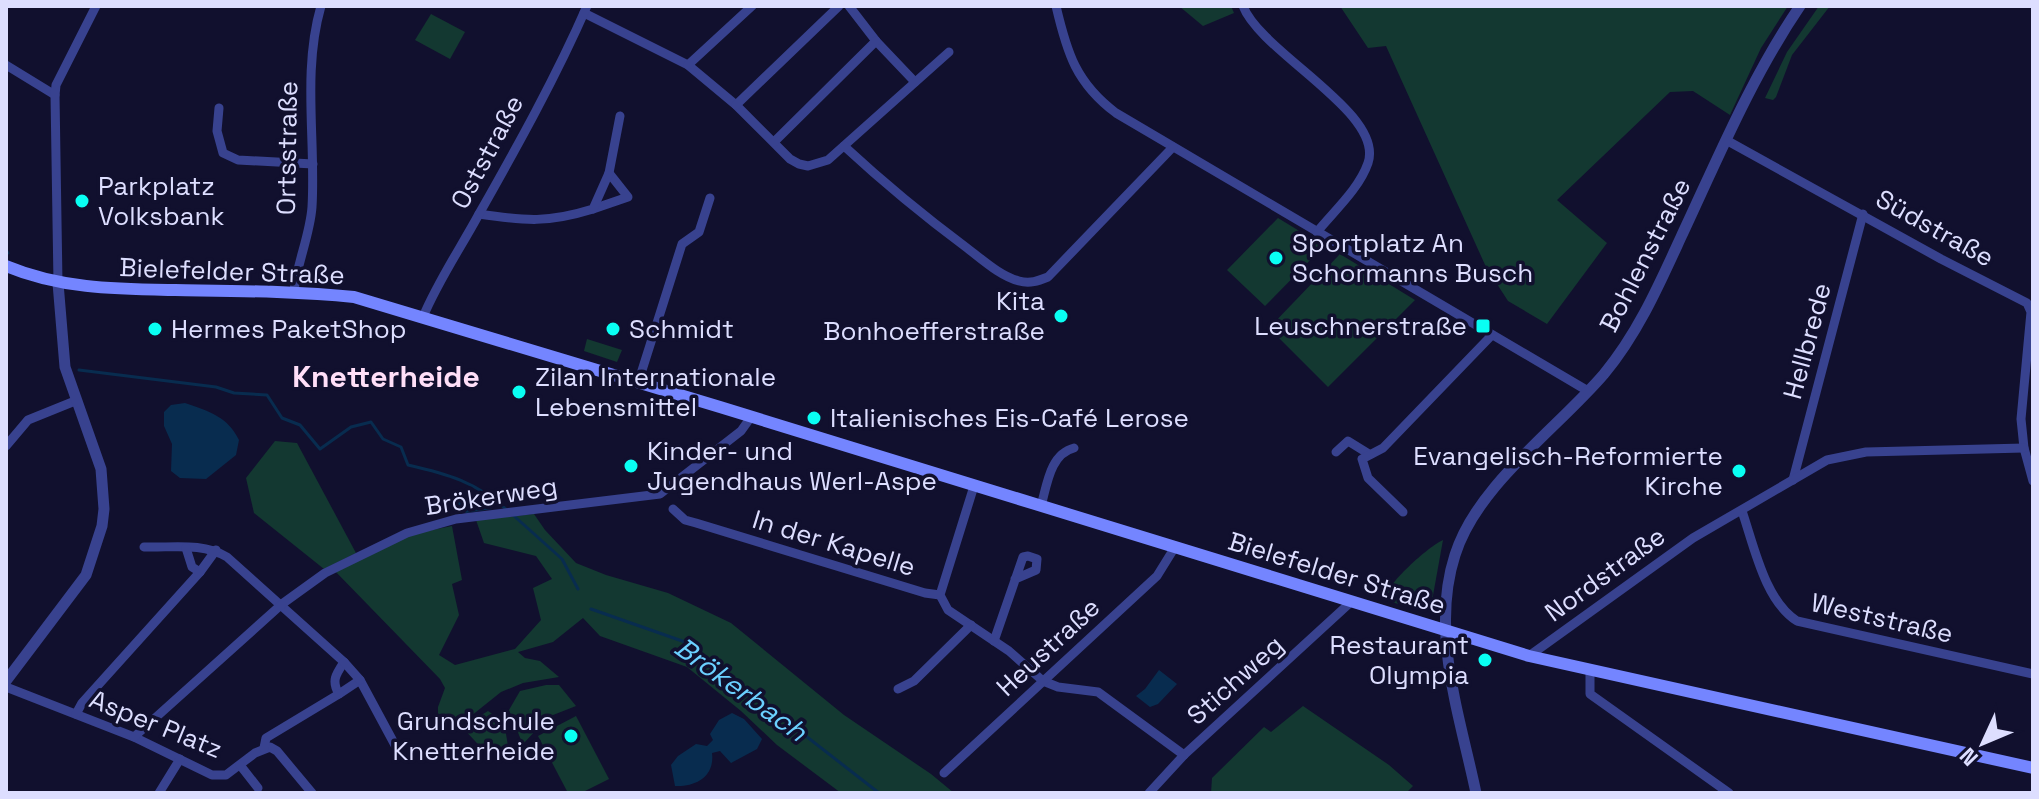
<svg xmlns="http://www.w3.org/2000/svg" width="2039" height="799" font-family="'Space Grotesk',sans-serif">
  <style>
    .green { fill: #133831 }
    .water { fill: #082c4f }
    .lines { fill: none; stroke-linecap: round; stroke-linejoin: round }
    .stream { stroke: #082c4f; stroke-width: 3 }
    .minor { stroke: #38428f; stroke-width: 9 }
    .tertiary { stroke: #38428f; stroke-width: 11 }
    .secondary { stroke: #7485ff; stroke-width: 12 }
    .poi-dot { fill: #09fff3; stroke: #11102e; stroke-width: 3 }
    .labels { text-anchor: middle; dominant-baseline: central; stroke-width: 7; stroke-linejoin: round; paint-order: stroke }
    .street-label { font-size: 26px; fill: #dddeff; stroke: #11102e }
    .poi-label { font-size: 26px; fill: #dddeff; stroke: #11102e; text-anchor: start }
    .water-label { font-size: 28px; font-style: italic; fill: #6bd0ff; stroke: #11102e }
    .quarter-label { font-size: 30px; font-weight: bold; fill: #ffdff8; stroke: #11102e }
  </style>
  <rect width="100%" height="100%" fill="#11102e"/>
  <!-- green -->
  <g class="green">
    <polygon points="1179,6 1231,6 1234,13 1203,26"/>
    <polygon points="1340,6 1788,6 1761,48 1730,115 1693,91 1670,92 1557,200 1607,243 1547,324 1508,301 1486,267 1386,46 1368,48"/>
    <polygon points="1819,6 1830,6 1792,55 1776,97 1773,100 1765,98 1787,52"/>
    <polygon points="431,14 465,32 450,59 415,40"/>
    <polygon points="1278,218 1324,246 1265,306 1227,270"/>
    <polygon points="1340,254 1415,300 1328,387 1269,328"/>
    <polygon points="587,339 622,350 617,362 584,351"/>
    <polygon points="275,441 297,443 356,553 324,569 254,513 246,478"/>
    <polygon points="534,514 545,530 576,563 606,575 668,593 731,623 844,715 931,774 954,793 841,793 777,745 741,711 687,667 600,636 583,618 553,642 518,652 525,658 540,661 559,677 523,683 501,692 461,724 438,719 438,707 445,688 440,679 334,570 407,535 452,526 462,580 452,584 459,615 439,655 455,665 515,649 541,620 533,588 552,579 536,556 484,543 476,520"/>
    <path d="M1443 540 1432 601 1424 611 1384 600C1385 585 1429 546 1443 540Z"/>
    <polygon points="546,685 559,685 576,706 548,717 524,743 521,740 509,710 520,691"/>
    <polygon points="1303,706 1389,765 1413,786 1406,793 1211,793 1212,778 1264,727 1271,732"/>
    <polygon points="488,711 504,722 509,752 498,746 488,755 462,727"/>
    <polygon points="576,716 609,779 581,793 568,793 538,736"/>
  </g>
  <!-- water -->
  <g class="water">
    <path d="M185 403C209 411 228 417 239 440L236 455 206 479 180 478 171 471 172 444 164 426V412L171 405Z"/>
    <polygon points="463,494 479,497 492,509 466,513 453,503 454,498"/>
    <polygon points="1159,670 1177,684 1158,704 1150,707 1136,696 1145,689"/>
    <path d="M732 713 744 719 762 739 757 749 731 763 720 751 712 753C715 777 695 787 675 786L671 765 678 756 696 744 707 746 713 740 710 734 719 720Z"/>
  </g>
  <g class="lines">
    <!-- stream -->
    <g class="stream">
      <polyline points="6,250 8,253"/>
      <path d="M79 370 216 387 234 393 267 395 282 418 300 425 320 449 351 427 371 422 383 439 401 447 408 465C448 474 476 482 507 510"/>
      <polyline points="513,515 562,559 578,589"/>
      <polyline points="591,609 685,642 879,793"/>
    </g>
    <!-- minor -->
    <g class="minor">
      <polyline points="849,6 876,41 915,82"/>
      <path d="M1056 6C1067 53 1076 83 1116 113L1588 391"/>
      <path d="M1243 6C1261 53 1385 113 1368 163 1359 189 1334 211 1317 232"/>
      <polyline points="584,13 688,65 736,105 790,159 799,164 808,166 828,160 949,52"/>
      <polyline points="6,65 55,95"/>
      <polyline points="688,65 752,6"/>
      <polyline points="736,105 839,6"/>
      <polyline points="219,108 217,131 223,153 238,160 313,164"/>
      <polyline points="1726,140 1941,259 2027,303 2031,312 2021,419 2024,448 2033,481"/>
      <polyline points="774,142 876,41"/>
      <path d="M844 146C884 183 924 216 967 248 983 260 1000 276 1019 281 1030 284 1038 281 1048 277L1173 147"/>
      <polyline points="593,209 628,197 609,173"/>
      <path d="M479 214C526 221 548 223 593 209L609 173 620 116"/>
      <polyline points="58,283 55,95 56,85 96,6"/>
      <path d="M294 291C297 263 310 235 312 207 316 140 302 72 321 6"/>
      <path d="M423 317C438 281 460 249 479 214 517 147 556 77 587 6"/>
      <polyline points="638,383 682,244 699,232 710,198"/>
      <polyline points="6,446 28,420 75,401"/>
      <polyline points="1336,452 1348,441 1369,454"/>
      <polyline points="1793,480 1863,214"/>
      <polyline points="974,486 940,595 948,610 1009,651 1043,681 1058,687 1098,692 1184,755"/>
      <path d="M1041 506C1047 485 1050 454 1074 448"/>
      <polyline points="673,509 685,520 696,523 925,593 940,595"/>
      <path d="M1742 511C1754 546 1765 601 1797 621L2033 674"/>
      <polyline points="1403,512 1368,478 1362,459 1383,448 1491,336"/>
      <path d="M144 547C172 548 202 542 227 557L344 662C336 674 331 681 339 694L360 680 395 745"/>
      <polyline points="186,548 192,567 200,572"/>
      <polyline points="994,641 1023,557 1028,556 1037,559 1036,570 1015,579"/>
      <polyline points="1529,656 1693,538 1827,460 1866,452 2024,448"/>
      <polyline points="344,662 360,680"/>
      <polyline points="1590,670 1590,694 1729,793"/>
      <polyline points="6,687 134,737 212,775 226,775 255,753 270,747 277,751 312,793"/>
      <polyline points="898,689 914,681 971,625"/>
      <polyline points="76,714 82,703 200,572 216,550"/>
      <polyline points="134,737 282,604 325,573 407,533 456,519 660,494 741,431 751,417"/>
      <polyline points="264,748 266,738 339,694"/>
      <polyline points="240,765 258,788"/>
      <polyline points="944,773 1157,576 1175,547"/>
      <polyline points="159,793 180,759"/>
      <polyline points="1149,793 1184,755 1352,601"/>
    </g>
    <!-- tertiary -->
    <g class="tertiary">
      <polyline points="6,681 86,575 102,526 104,509 101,469 65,367 58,283"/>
      <path d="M1476 793C1460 716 1430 632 1455 555 1477 485 1557 429 1604 374 1638 333 1659 285 1681 237 1718 158 1751 78 1800 6"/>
    </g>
    <!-- secondary -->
    <path class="secondary" d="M6 266C61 289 117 289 175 290 235 291 294 291 354 297L720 407 1529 656 2033 768"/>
  </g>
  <!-- markers -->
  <g class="poi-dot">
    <circle cx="82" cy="201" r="8"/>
    <circle cx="1276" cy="258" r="8"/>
    <circle cx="1061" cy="316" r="8"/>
    <rect x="1475" y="318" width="16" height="16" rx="4"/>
    <circle cx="155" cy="329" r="8"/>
    <circle cx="613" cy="329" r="8"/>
    <circle cx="519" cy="392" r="8"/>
    <circle cx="814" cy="418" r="8"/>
    <circle cx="631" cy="466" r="8"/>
    <circle cx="1739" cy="471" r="8"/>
    <circle cx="1485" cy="660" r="8"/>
    <circle cx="571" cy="736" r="8"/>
  </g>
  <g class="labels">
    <!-- street labels -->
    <g class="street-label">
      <text transform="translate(287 148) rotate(-89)">Ortsstraße</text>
      <text transform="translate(487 152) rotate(-62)">Oststraße</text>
      <text transform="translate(1935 228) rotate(29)">Südstraße</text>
      <text transform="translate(1645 255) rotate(-63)">Bohlenstraße</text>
      <text transform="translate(232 271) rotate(2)">Bielefelder Straße</text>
      <text transform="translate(1807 341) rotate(-75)">Hellbrede</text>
      <text transform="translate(491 496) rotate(-9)">Brökerweg</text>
      <text transform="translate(834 543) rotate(17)">In der Kapelle</text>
      <text transform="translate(1337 573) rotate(17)">Bielefelder Straße</text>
      <text transform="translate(1605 574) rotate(-36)">Nordstraße</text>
      <text transform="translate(1882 618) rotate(13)">Weststraße</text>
      <text transform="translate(1048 647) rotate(-43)">Heustraße</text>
      <text transform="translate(1235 680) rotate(-42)">Stichweg</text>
      <text transform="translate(156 724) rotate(22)">Asper Platz</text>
    </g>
    <!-- poi labels -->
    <g class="poi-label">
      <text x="98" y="186">Parkplatz<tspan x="98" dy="30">Volksbank</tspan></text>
      <text x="1292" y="243">Sportplatz An<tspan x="1292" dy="30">Schormanns Busch</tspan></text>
      <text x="1045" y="301" text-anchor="end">Kita<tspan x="1045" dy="30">Bonhoefferstraße</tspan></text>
      <text x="1467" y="326" text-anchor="end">Leuschnerstraße</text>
      <text x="171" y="329">Hermes PaketShop</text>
      <text x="629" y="329">Schmidt</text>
      <text x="535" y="377">Zilan Internationale<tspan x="535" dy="30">Lebensmittel</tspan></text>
      <text x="830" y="418">Italienisches Eis-Café Lerose</text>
      <text x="647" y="451">Kinder- und<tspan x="647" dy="30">Jugendhaus Werl-Aspe</tspan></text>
      <text x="1723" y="456" text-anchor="end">Evangelisch-Reformierte<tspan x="1723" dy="30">Kirche</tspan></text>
      <text x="1469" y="645" text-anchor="end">Restaurant<tspan x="1469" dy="30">Olympia</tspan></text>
      <text x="555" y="721" text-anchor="end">Grundschule<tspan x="555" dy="30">Knetterheide</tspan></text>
    </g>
    <!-- water labels -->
    <g class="water-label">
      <text transform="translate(741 689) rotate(36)">Brökerbach</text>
    </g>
    <!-- quarter labels -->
    <g class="quarter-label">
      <text x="386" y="376">Knetterheide</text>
    </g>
  </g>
  <!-- border -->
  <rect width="2039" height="799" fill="none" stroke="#dddeff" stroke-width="16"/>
  <!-- north arrow -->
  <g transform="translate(1983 743) rotate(226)" stroke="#11102e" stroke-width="6" paint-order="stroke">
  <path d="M0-6L14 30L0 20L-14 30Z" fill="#dddeff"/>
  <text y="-12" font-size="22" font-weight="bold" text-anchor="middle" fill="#dddeff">N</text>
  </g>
</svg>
